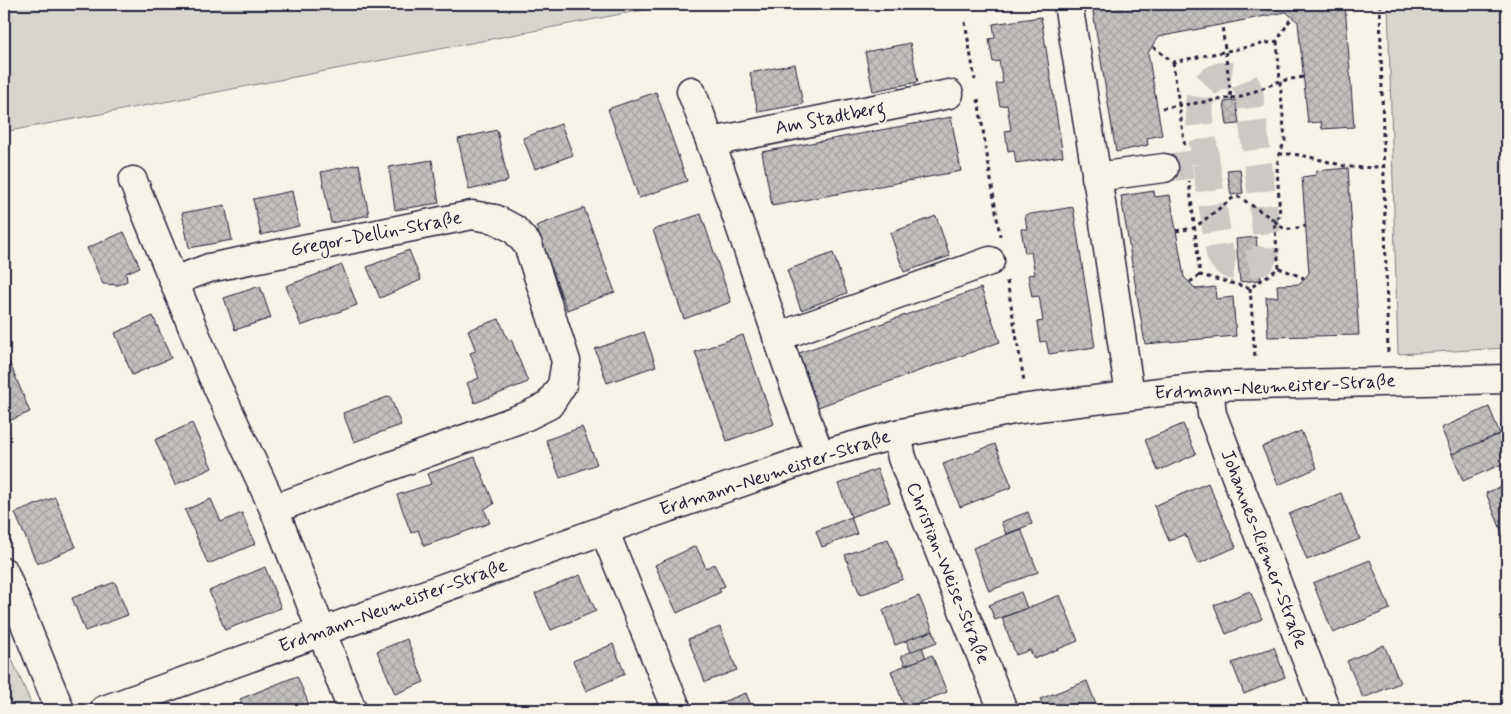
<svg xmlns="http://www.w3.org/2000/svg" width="1511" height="714" font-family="Mynerve,sans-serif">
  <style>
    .green { fill: #d8d5cf; stroke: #7d7c85 }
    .building { fill: url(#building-cross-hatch); stroke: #22223b }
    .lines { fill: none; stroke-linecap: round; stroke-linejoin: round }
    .minor-tunnel { stroke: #ccc9c5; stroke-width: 28; stroke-dasharray: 28 14; stroke-linecap: butt }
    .minor-casing { stroke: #22223b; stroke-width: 31 }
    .path { stroke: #22223b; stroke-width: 3; stroke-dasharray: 4 4; stroke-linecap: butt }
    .minor { stroke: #f7f3e8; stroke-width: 28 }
    .labels { text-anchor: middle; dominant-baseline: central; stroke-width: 4; stroke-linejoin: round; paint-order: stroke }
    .street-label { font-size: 19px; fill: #22223b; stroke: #f7f3e8 }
  </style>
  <defs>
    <pattern id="building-cross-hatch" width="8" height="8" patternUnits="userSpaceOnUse" patternTransform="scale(1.25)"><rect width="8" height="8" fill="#c2bfbd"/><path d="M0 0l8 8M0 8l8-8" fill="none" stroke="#a6a4a3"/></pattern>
  </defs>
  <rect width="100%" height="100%" fill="#f7f3e8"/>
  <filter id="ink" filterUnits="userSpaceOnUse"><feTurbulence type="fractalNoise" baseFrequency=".02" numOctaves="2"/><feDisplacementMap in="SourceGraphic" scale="10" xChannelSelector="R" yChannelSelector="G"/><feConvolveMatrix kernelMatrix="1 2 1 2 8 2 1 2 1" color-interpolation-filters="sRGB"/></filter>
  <g filter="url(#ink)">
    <!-- green -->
    <g class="green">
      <polygon points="4,4 673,4 191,97 4,132"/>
      <polygon points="1388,4 1507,4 1507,348 1398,354"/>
      <polygon points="4,641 34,710 4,710"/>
    </g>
    <!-- building -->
    <g class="building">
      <polygon points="1106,4 1345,4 1354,127 1322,129 1321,122 1308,123 1298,22 1286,12 1158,37 1148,53 1162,135 1147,138 1148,145 1116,152 1092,6"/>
      <polygon points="1041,17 1063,156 1016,163 1014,150 1008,151 1005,131 1011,130 1007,105 1000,106 996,84 1003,83 999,61 993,62 989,39 995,38 993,24"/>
      <polygon points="910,43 918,82 873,91 865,52"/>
      <polygon points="795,64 803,104 758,112 750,73"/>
      <polygon points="656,92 687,181 639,198 608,109"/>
      <polygon points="1236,100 1239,124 1227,125 1224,102"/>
      <polygon points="951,117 961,171 772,206 762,152"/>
      <polygon points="561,124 573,155 535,169 523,138"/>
      <polygon points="497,130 508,181 469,190 458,139"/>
      <polygon points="432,160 439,203 395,210 389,167"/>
      <polygon points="359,164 369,215 331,223 321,172"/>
      <polygon points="1348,168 1359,335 1268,337 1266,297 1278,297 1277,285 1300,284 1309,273 1302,177 1316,175 1316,171"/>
      <polygon points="1240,169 1243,193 1231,195 1227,170"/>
      <polygon points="292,191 299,226 261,235 253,199"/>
      <polygon points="1154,191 1155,197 1170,195 1184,277 1196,289 1215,287 1216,299 1233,297 1236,336 1145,344 1121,196"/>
      <polygon points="225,205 232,240 189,248 182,213"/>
      <polygon points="1073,207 1095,347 1049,354 1046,341 1040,342 1037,322 1043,321 1039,296 1032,297 1028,275 1035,274 1031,252 1025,253 1021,229 1027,229 1025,215"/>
      <polygon points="584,208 615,292 567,310 536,226"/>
      <polygon points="701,214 731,302 684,319 653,230"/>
      <polygon points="936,216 950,256 904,272 890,233"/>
      <polygon points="124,232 140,267 126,273 127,281 118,285 103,284 87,248"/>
      <polygon points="1256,237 1261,280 1240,282 1236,239"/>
      <polygon points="409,250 421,280 380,298 367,267"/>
      <polygon points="833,253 847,293 801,310 787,270"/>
      <polygon points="342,265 357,305 301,326 286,286"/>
      <polygon points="260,286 271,318 235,330 224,298"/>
      <polygon points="981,288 1000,342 818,407 799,353"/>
      <polygon points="153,316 171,358 132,375 115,333"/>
      <polygon points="499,319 508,340 511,339 528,382 475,403 467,383 479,378 470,353 476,351 468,330"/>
      <polygon points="644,332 656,366 607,383 595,349"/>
      <polygon points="743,335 774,424 727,441 695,352"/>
      <polygon points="8,359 30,412 4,423 4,361"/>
      <polygon points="390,396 401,425 354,442 343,413"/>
      <polygon points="1489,407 1500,434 1452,454 1441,428"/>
      <polygon points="192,423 212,468 175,485 155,440"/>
      <polygon points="1183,424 1196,454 1158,471 1145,440"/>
      <polygon points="582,427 597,464 560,478 546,440"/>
      <polygon points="1301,431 1317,468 1278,485 1262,447"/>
      <polygon points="1500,434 1507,451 1507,462 1463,481 1452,454"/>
      <polygon points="995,444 1012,487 960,507 943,464"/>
      <polygon points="475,457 494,504 484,509 490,523 424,546 418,530 411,533 397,495 431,484 427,474"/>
      <polygon points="877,469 890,502 851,517 838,484"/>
      <polygon points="1208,483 1236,547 1198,564 1185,534 1169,541 1154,506"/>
      <polygon points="1507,484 1507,535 1504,537 1486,493"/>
      <polygon points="1341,493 1360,539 1307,560 1289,514"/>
      <polygon points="55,497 76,547 37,564 15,513"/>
      <polygon points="211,499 221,522 242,513 255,544 208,564 185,510"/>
      <polygon points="1028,512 1032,524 1006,534 1001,522"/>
      <polygon points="851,517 857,534 822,547 816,531"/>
      <polygon points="1021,529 1038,572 989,591 973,548"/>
      <polygon points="888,539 903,579 860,595 845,555"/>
      <polygon points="696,546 706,568 714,564 725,586 719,589 721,592 677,613 655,565"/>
      <polygon points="1370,560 1390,609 1333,633 1313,583"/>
      <polygon points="265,567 281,608 225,630 209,591"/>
      <polygon points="580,575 596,611 551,630 535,594"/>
      <polygon points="115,582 128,615 85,631 72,598"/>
      <polygon points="1250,591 1262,619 1226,634 1214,605"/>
      <polygon points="1021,592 1027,608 995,620 989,605"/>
      <polygon points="1060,595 1078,641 1034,659 1030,650 1016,655 1002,618"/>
      <polygon points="919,596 933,631 895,645 883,610"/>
      <polygon points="720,627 737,670 705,682 688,639"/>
      <polygon points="933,631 937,642 911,652 906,640"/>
      <polygon points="407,639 424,682 395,694 377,651"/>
      <polygon points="613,644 625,674 586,691 573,661"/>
      <polygon points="1384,645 1400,683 1363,698 1347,661"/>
      <polygon points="922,647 926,658 905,665 901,656"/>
      <polygon points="1274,647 1285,677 1244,694 1232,663"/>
      <polygon points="932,655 947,692 905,708 891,671"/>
      <polygon points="297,676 310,707 301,710 245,710 240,699"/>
      <polygon points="1087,681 1098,710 1045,710 1040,699"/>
      <polygon points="746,693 753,710 719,710 717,704"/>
    </g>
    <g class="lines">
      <!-- minor-tunnel -->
      <path class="minor-tunnel" d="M1164 168 1206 163 1220 254C1229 272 1245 266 1261 261L1266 251 1267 238 1249 91 1244 81C1235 76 1224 73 1214 79 1209 82 1203 86 1201 92 1196 109 1204 145 1206 163"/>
      <!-- minor casing -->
      <g class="minor-casing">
        <g id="minor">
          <polyline points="1068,4 1100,196 1130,395"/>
          <path d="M691 91C739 211 773 335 820 455"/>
          <polyline points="712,142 949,94"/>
          <polyline points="1096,177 1164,168"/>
          <polyline points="133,181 212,375 274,509 352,710"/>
          <polyline points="174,281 209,268 472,215 495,219 514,229 528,245 566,361 562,385 549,405 527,416 274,509"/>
          <polyline points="777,337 990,261"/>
          <polyline points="1209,386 1212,414 1326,710"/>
          <polyline points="897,434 902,458 1003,710"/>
          <polyline points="604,530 677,710"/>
          <polyline points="4,572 60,710"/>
          <polyline points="104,710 604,530 820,455 897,434 1013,410 1209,386 1507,379"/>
        </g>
      </g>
      <!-- path -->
      <g class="path">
        <polyline points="1380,4 1388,355"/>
        <polyline points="965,22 975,80"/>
        <polyline points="1153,47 1173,62 1277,41 1292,17"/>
        <polyline points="1173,62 1185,148"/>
        <path d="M1303 77 1280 81 1285 141 1279 154 1277 167 1280 216 1274 220C1285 233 1290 229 1306 226"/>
        <polyline points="1231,98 1241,97 1280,81 1277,41"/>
        <polyline points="978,99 1000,236"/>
        <polyline points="1162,108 1231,98 1222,25"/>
        <path d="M1279 154C1302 153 1315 159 1337 164 1353 169 1367 168 1384 166"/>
        <polyline points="1176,231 1194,228 1234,197 1239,197 1274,220 1279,268 1250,288 1200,275 1189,181"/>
        <polyline points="1279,268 1304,278"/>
        <polyline points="1007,281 1024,381"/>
        <polyline points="1190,282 1200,275"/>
        <polyline points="1250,288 1255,357"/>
      </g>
      <!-- minor -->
      <use href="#minor" class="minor"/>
    </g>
  </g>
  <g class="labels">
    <!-- street labels -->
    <g class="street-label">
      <text transform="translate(830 118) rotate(-11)">Am Stadtberg</text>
      <text transform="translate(376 234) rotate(-11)">Gregor-Dellin-Straße</text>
      <text transform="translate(1275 387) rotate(-3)">Erdmann-Neumeister-Straße</text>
      <text transform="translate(775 473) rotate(-18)">Erdmann-Neumeister-Straße</text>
      <text transform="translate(1264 549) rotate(69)">Johannes-Riemer-Straße</text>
      <text transform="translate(948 573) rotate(68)">Christian-Weise-Straße</text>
      <text transform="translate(393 606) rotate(-20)">Erdmann-Neumeister-Straße</text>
    </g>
  </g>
  <!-- margin -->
  <rect width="1511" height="714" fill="none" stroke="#f7f3e8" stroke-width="20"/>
  <rect x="10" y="10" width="1491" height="694" fill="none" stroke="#22223b" stroke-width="2" filter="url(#ink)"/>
</svg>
